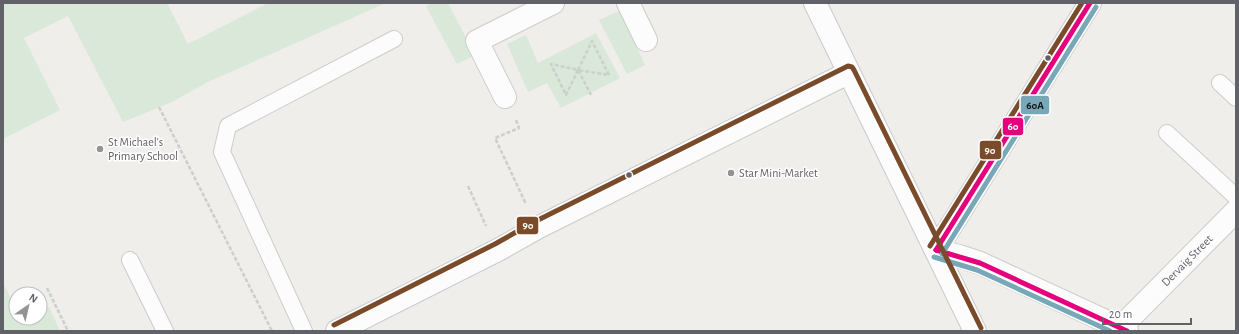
<svg xmlns="http://www.w3.org/2000/svg" width="1239" height="334" font-family="'Alegreya Sans',sans-serif">
  <style>
    .green { fill: #dae8d9 }
    .lines { fill: none; stroke-linecap: round; stroke-linejoin: round }
    .lane-casing { stroke: #cccccb; stroke-width: 18 }
    .street-casing { stroke: #cccccb; stroke-width: 24 }
    .secondary-casing { stroke: #cacacb; stroke-width: 24 }
    .path { stroke: #cbcfcd; stroke-width: 2.5; stroke-dasharray: 4 2; stroke-linecap: butt }
    .lane { stroke: #fdfcfc; stroke-width: 16 }
    .street { stroke: #fdfcfc; stroke-width: 22 }
    .secondary { stroke: #fdfcfc; stroke-width: 22 }
    .bus-1-casing { stroke: #fff; stroke-width: 8 }
    .bus-2-casing { stroke: #fff; stroke-width: 8 }
    .bus-3-casing { stroke: #fff; stroke-width: 8 }
    .bus-1 { stroke: #e5007d; stroke-width: 5 }
    .bus-2 { stroke: #78a8b7; stroke-width: 5 }
    .bus-3 { stroke: #7a4b2a; stroke-width: 5 }
    .bus-dot { fill: #606267; stroke: #fff; stroke-width: 1.5 }
    .poi-dot { fill: #929395; stroke: #fff; stroke-width: 1.5 }
    .labels { text-anchor: middle; dominant-baseline: central; stroke-width: 3; stroke-linejoin: round; paint-order: stroke }
    .poi-label { font-size: 12px; fill: #606267; stroke: #fff; text-anchor: start }
    .street-label { font-size: 12px; fill: #606267; stroke: #fff }
    .line-badge { stroke: #fff; stroke-width: 1.5 }
    .badge-label { font-size: 11px; text-anchor: middle; font-weight: bold; fill: #fff }
    .pale-badge-label { font-size: 11px; text-anchor: middle; font-weight: bold; fill: #111 }
  </style>
  <rect width="100%" height="100%" fill="#efeeea"/>
  <!-- green -->
  <g class="green">
    <polygon points="3,3 167,3 188,44 268,3 386,3 208,82 172,102 123,122 68,16 24,38 60,110 3,139"/>
    <polygon points="432,3 448,3 475,55 457,64 426,6"/>
    <polygon points="619,11 645,65 627,74 599,20"/>
    <polygon points="596,33 620,78 561,108 547,83 528,92 507,44 526,35 538,63"/>
    <polygon points="3,283 16,308 16,318 21,318 22,320 26,318 40,318 40,311 49,307 60,331 3,331"/>
  </g>
  <g class="lines">
    <!-- lane casing -->
    <g class="lane-casing">
      <g id="lane">
        <polyline points="1220,83 1236,98"/>
        <polyline points="1167,133 1236,197"/>
        <polyline points="130,260 165,331"/>
        <polyline points="304,331 222,152 228,126 394,39"/>
      </g>
    </g>
    <!-- street casing -->
    <g class="street-casing">
      <g id="street">
        <polyline points="628,3 646,40"/>
        <polyline points="505,97 477,41 553,3"/>
        <polyline points="936,250 959,256 980,263 1127,331"/>
        <path id="s1" d="M1120 328 1236 211"/>
      </g>
    </g>
    <!-- secondary casing -->
    <g class="secondary-casing">
      <g id="secondary">
        <polyline points="815,3 975,331"/>
        <polyline points="936,250 1090,3"/>
        <polyline points="337,331 498,250 537,228 848,73"/>
      </g>
    </g>
    <!-- path -->
    <g class="path">
      <polyline points="578,70 566,95 551,64 578,70 592,41 609,75 578,70 591,95"/>
      <polyline points="159,107 272,331"/>
      <polyline points="516,120 519,128 495,138 526,204"/>
      <polyline points="468,186 486,226"/>
      <polyline points="47,288 68,331"/>
    </g>
    <!-- lane -->
    <use href="#lane" class="lane"/>
    <!-- street -->
    <use href="#street" class="street"/>
    <!-- secondary -->
    <use href="#secondary" class="secondary"/>
    <!-- bus-1 casing -->
    <g class="bus-1-casing">
      <g id="bus-1">
        <polyline points="936,250 1090,3"/>
        <polyline points="936,250 980,263 1127,331"/>
      </g>
    </g>
    <!-- bus-2 casing -->
    <g class="bus-2-casing">
      <g id="bus-2">
        <polyline points="942,254 1096,7"/>
        <polyline points="934,257 977,270 1110,331"/>
      </g>
    </g>
    <!-- bus-3 casing -->
    <g class="bus-3-casing">
      <g id="bus-3">
        <polyline points="930,246 1082,3"/>
        <polyline points="334,325 495,244 534,222 848,66 852,67 854,70 981,328"/>
      </g>
    </g>
    <!-- bus-1 -->
    <use href="#bus-1" class="bus-1"/>
    <!-- bus-2 -->
    <use href="#bus-2" class="bus-2"/>
    <!-- bus-3 -->
    <use href="#bus-3" class="bus-3"/>
  </g>
  <!-- markers -->
  <g class="bus-dot">
    <circle cx="1048" cy="58" r="3.5"/>
    <circle cx="629" cy="175" r="3.5"/>
  </g>
  <g class="poi-dot">
    <circle cx="100" cy="149" r="4"/>
    <circle cx="731" cy="173" r="4"/>
  </g>
  <g class="labels">
    <!-- poi labels -->
    <g class="poi-label">
      <text x="108" y="142">St Michael's<tspan x="108" dy="14">Primary School</tspan></text>
      <text x="739" y="173">Star Mini-Market</text>
    </g>
    <!-- street labels -->
    <g class="street-label">
      <text stroke="none"><textPath href="#s1" startOffset="95">Dervaig Street</textPath></text>
    </g>
  </g>
  <g class="line-badge">
    <rect x="1020" y="95" width="30" height="20" rx="4" fill="#78a8b7"/>
    <rect x="1002" y="117" width="22" height="19" rx="4" fill="#e5007d"/>
    <rect x="979" y="140" width="23" height="20" rx="4" fill="#7a4b2a"/>
    <rect x="516" y="216" width="23" height="19" rx="4" fill="#7a4b2a"/>
  </g>
  <g class="badge-label">
    <text x="1013" y="130">60</text>
    <text x="990" y="154">90</text>
    <text x="528" y="229">90</text>
  </g>
  <g class="pale-badge-label">
    <text x="1035" y="109">60A</text>
  </g>
  <!-- border -->
  <rect width="1239" height="334" fill="none" stroke="#606267" stroke-width="8"/>
  <!-- north arrow -->
  <g transform="translate(28 306) rotate(34)"><circle r="19" fill="#ffffff" stroke="#bfc0c2"/>
  <path d="M0-3L7 15L0 10L-7 15Z" fill="#929395"/>
  <text y="-6" font-size="11" font-weight="bold" text-anchor="middle" fill="#606267">N</text>
  </g>
  <!-- scale -->
  <path d="M1103 318v6h88v-6" fill="none" stroke="#606267" stroke-width="2"/>
  <text x="1109" y="318" font-size="12" fill="#606267" stroke="#ffffff" stroke-width="3" paint-order="stroke">20 m</text>
</svg>
